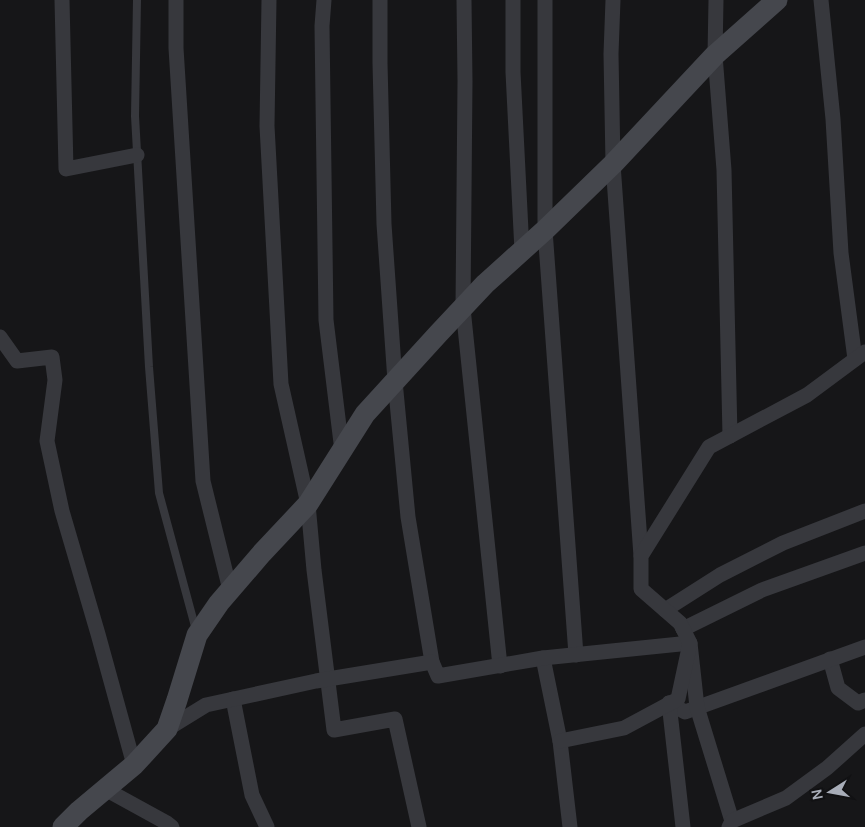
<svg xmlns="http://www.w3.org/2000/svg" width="865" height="827" font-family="Manrope,sans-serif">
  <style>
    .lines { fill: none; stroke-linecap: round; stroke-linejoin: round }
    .service { stroke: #37383d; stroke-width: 8 }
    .minor { stroke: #37383d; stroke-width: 15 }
    .secondary { stroke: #45474d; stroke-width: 21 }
  </style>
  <rect width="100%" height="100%" fill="#161618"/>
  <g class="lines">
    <!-- service -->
    <polyline class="service" points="137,0 135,116 149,367 159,493 196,630"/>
    <!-- minor -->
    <g class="minor">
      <polyline points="62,0 66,169 137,155"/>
      <polyline points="176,0 176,48 203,481 230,590"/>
      <polyline points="269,0 267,126 281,384 308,504 314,570 334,730 395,719 419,827"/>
      <polyline points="324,0 322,26 326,320 342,451"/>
      <polyline points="380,0 380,63 384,224 395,381 408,517 432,662"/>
      <polyline points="464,0 465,81 463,308 500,666"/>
      <polyline points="513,0 513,72 522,251"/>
      <polyline points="545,0 545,230 576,655"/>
      <polyline points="613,0 611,54 613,164 641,556"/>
      <polyline points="716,0 715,55 724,170 730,436"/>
      <polyline points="821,0 833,119 841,253 855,359"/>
      <polyline points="0,337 17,361 52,357 55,380 47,441 62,511 98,634 134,765"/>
      <polyline points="665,610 720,575 783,543 865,511"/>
      <polyline points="683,629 762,590 865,553"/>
      <polyline points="543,658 560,741 570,827"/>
      <polyline points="830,659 838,688 858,703 865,700"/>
      <polyline points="233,699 252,795 267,827"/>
      <polyline points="669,703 685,712 865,647"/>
      <polyline points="669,703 683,827"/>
      <polyline points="167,729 206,705 316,681 432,662 438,676 543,658 690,643 697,707 732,821"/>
      <polyline points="560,741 624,728 678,699 690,643 680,623 641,589 641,556 709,447 807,395 865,352"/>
      <polyline points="105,789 167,823 172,827"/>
      <polyline points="729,827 732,821 786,798 827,768 865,734"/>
    </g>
    <!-- secondary -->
    <polyline class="secondary" points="63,827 79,811 134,765 167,729 177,700 197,635 219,603 262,553 308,504 365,414 438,334 485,284 545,230 613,164 715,55 777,0"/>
  </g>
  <!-- north arrow -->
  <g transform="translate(830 792) rotate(259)" stroke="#111113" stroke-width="4" paint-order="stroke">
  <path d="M0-4L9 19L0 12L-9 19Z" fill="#a8adb8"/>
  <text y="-8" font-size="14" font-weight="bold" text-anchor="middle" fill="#a8adb8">N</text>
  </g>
</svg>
